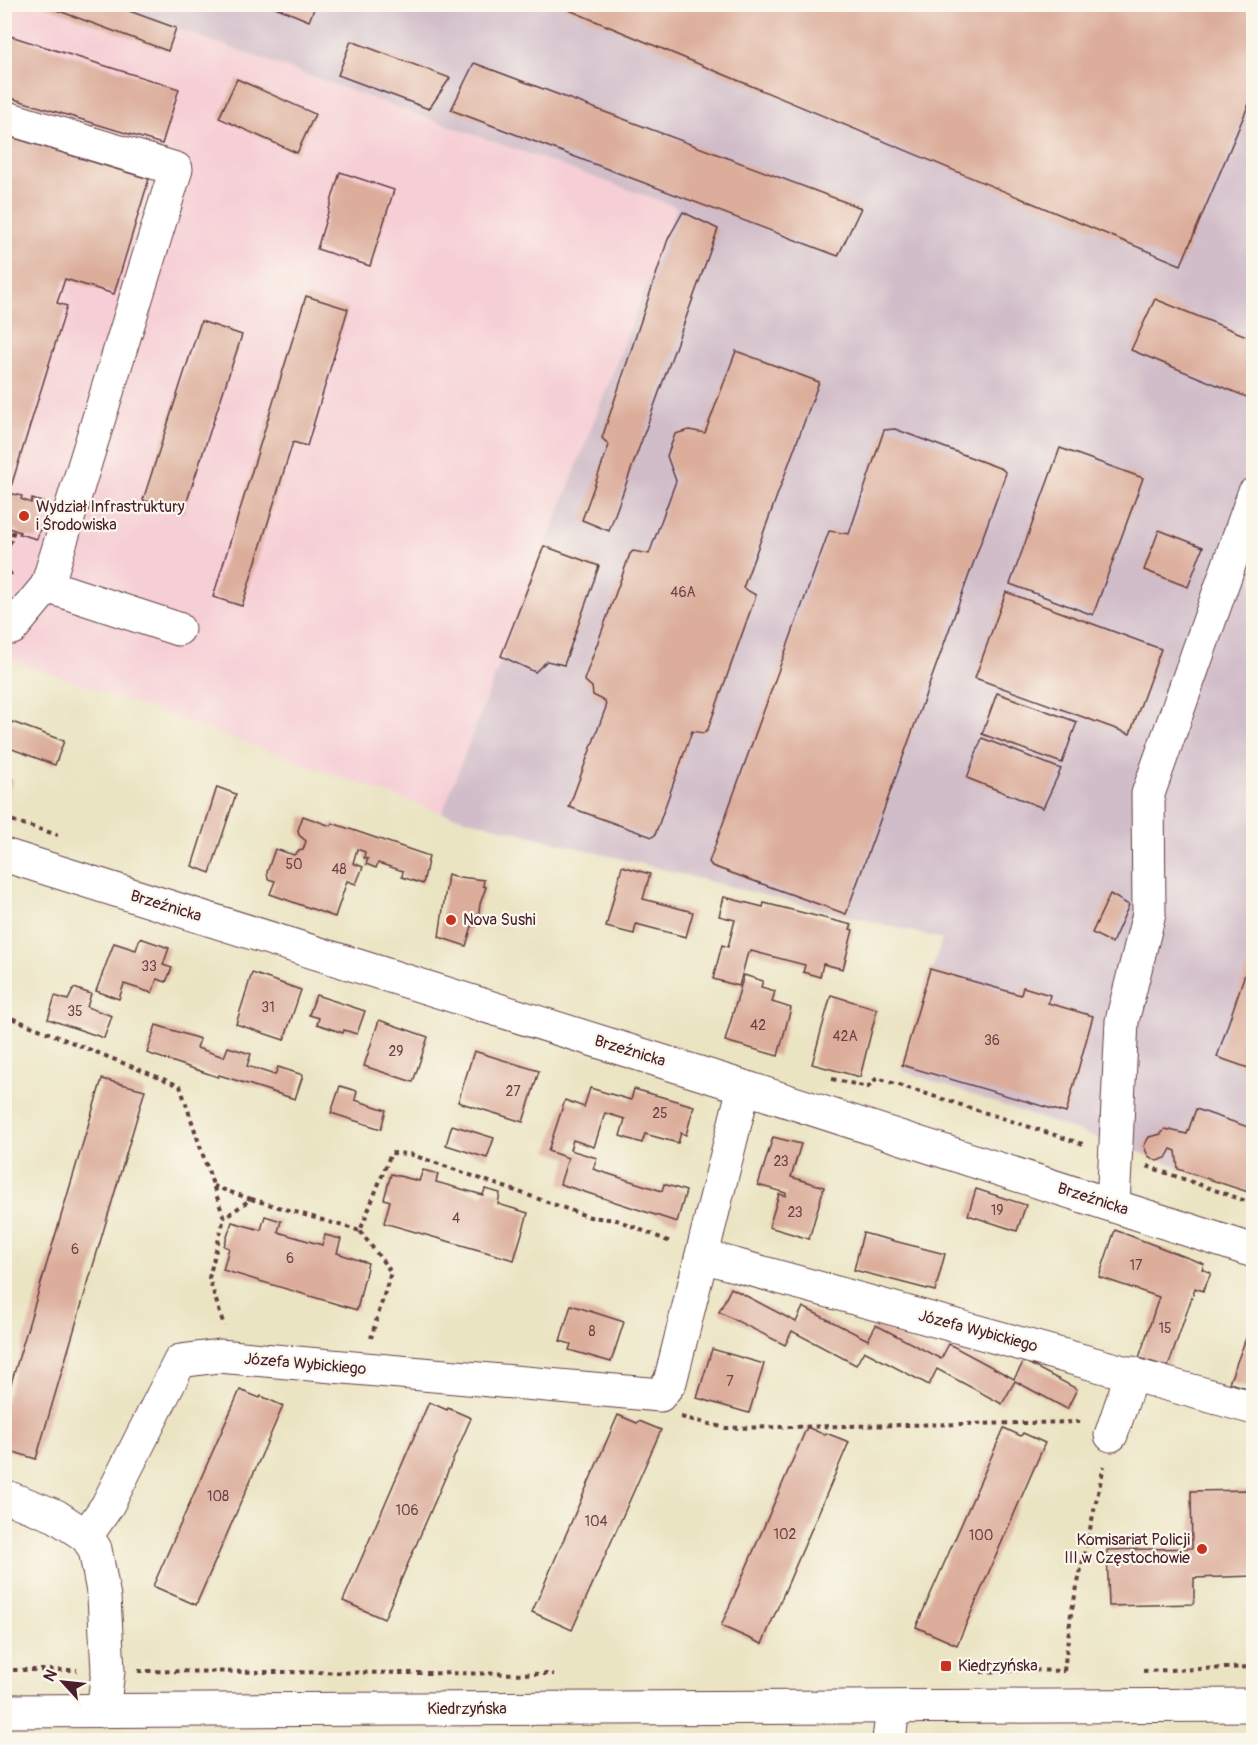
<svg xmlns="http://www.w3.org/2000/svg" width="1258" height="1745" font-family="Pangolin,sans-serif">
  <style>
    .built { fill: #f6cfd6 }
    .industrial { fill: #d1bdc9 }
    .building { fill: #dcad9b }
    .lines { fill: none; stroke-linecap: round; stroke-linejoin: round }
    .minor-casing { stroke: #623d42; stroke-width: 35 }
    .path { stroke: #623d42; stroke-width: 4; stroke-dasharray: 4.5 4.5; stroke-linecap: butt }
    .minor { stroke: #fff; stroke-width: 33 }
    .poi-dot { fill: #c8321e; stroke: #fbf7ec; stroke-width: 2 }
    .labels { text-anchor: middle; dominant-baseline: central; stroke-width: 4.5; stroke-linejoin: round; paint-order: stroke }
    .number-label { font-size: 14px; fill: #6e4247 }
    .poi-label { font-size: 16px; fill: #4a1f2b; stroke: #fbf7ec; text-anchor: start }
    .street-label { font-size: 16px; fill: #4a1f2b; stroke: #fbf7ec }
  </style>
  <rect width="100%" height="100%" fill="#fbf7ec"/>
  <filter id="ink" filterUnits="userSpaceOnUse"><feTurbulence type="fractalNoise" baseFrequency=".0167" numOctaves="2"/><feDisplacementMap in="SourceGraphic" scale="12" xChannelSelector="R" yChannelSelector="G"/><feConvolveMatrix kernelMatrix="1 2 1 2 8 2 1 2 1" color-interpolation-filters="sRGB"/></filter>
  <filter id="wash" filterUnits="userSpaceOnUse"><feTurbulence type="fractalNoise" baseFrequency=".008" numOctaves="4" result="noise"/><feDisplacementMap in="SourceGraphic" scale="24" xChannelSelector="R" yChannelSelector="G"/><feGaussianBlur stdDeviation="1.35" result="paint"/><feColorMatrix in="noise" values="0 0 0 0 0 0 0 0 0 0 0 0 0 0 0 0 0 1.4 0 .05"/><feComposite in="paint" operator="in"/></filter>
  <g filter="url(#wash)">
    <rect width="100%" height="100%" fill="#ebe4c3"/>
    <!-- built -->
    <polygon class="built" points="5,5 111,5 677,207 442,813 5,657"/>
    <!-- industrial -->
    <polygon class="industrial" points="111,5 1253,5 1253,1192 901,1070 942,939 846,915 846,916 442,813 677,207"/>
    <g id="blocks">
      <!-- building -->
      <g class="building">
        <polygon points="40,4 110,4 176,28 168,51"/>
        <polygon points="268,4 316,4 309,21"/>
        <polygon points="1254,4 1254,92 1181,265 557,5"/>
        <polygon points="4,34 179,89 162,144 4,96"/>
        <polygon points="351,41 450,78 429,109 338,75"/>
        <polygon points="474,63 861,208 838,256 451,110"/>
        <polygon points="237,79 315,114 297,153 219,118"/>
        <polygon points="4,135 149,179 114,294 65,279 57,303 67,306 9,493 22,496 21,499 31,503 32,499 48,504 37,539 19,534 20,532 9,528 8,530 4,529"/>
        <polygon points="340,172 394,190 370,266 317,249"/>
        <polygon points="683,212 718,229 609,531 582,520 609,445 602,438 668,239"/>
        <polygon points="306,296 348,309 307,446 293,442 242,606 213,597"/>
        <polygon points="1155,299 1254,339 1254,400 1131,350"/>
        <polygon points="201,321 242,335 183,513 143,500"/>
        <polygon points="736,351 819,382 743,588 756,595 708,729 704,733 692,731 655,835 652,837 569,807 606,707 605,701 593,695 592,687 584,680 630,554 633,551 649,554 676,481 667,456 675,434 689,430 705,433"/>
        <polygon points="895,429 1002,469 1006,473 846,914 712,866 709,862 829,531 849,534 884,430"/>
        <polygon points="1060,448 1143,478 1093,615 1010,584"/>
        <polygon points="1159,530 1203,547 1188,587 1144,570"/>
        <polygon points="544,546 599,566 564,665 547,661 535,672 501,656"/>
        <polygon points="1006,592 1161,649 1130,734 975,678"/>
        <polygon points="997,693 1077,722 1062,763 982,734"/>
        <polygon points="4,719 64,741 55,765 4,746"/>
        <polygon points="982,738 1061,769 1043,808 967,778"/>
        <polygon points="4,777 13,780 5,803 4,803"/>
        <polygon points="217,787 236,794 210,873 192,866"/>
        <polygon points="303,816 331,826 332,823 429,856 423,884 402,877 403,871 378,863 376,868 366,864 368,859 364,858 365,852 357,849 353,863 363,867 356,884 347,881 335,917 270,894 275,881 268,879 267,872 275,849 294,855 298,851 303,850 306,841 299,835 298,830"/>
        <polygon points="622,866 650,874 643,899 693,912 686,937 636,924 634,934 606,927"/>
        <polygon points="448,874 459,878 460,877 484,880 483,886 486,887 480,904 477,926 472,926 466,946 439,937"/>
        <polygon points="1110,894 1129,905 1112,943 1092,933"/>
        <polygon points="724,897 763,907 764,903 852,925 850,929 853,930 843,969 823,964 820,977 803,972 805,965 751,951 750,953 748,952 739,986 713,979 722,945 728,947 735,920 719,916"/>
        <polygon points="140,938 169,948 163,965 172,968 166,982 157,979 152,993 124,984 119,999 96,991 114,943 136,950"/>
        <polygon points="1253,950 1254,950 1254,1070 1217,1057"/>
        <polygon points="930,969 1021,995 1023,987 1050,995 1048,1003 1093,1016 1066,1113 902,1065"/>
        <polygon points="252,973 301,990 284,1040 236,1024"/>
        <polygon points="744,975 763,981 761,987 775,991 772,1002 791,1008 778,1056 725,1041"/>
        <polygon points="74,988 91,994 87,1007 112,1016 104,1038 48,1019 55,996 68,1000"/>
        <polygon points="316,995 365,1011 357,1034 344,1030 343,1033 317,1024 319,1018 309,1015"/>
        <polygon points="831,995 877,1009 860,1077 812,1064"/>
        <polygon points="379,1020 428,1037 413,1082 364,1066"/>
        <polygon points="156,1025 200,1039 197,1048 224,1057 228,1047 251,1054 247,1066 275,1075 278,1067 303,1075 295,1099 219,1075 218,1077 147,1053"/>
        <polygon points="474,1051 539,1071 523,1122 458,1102"/>
        <polygon points="102,1079 145,1090 36,1459 4,1449 4,1407"/>
        <polygon points="340,1086 357,1091 355,1100 386,1110 381,1129 331,1113"/>
        <polygon points="590,1088 631,1100 634,1089 694,1106 686,1135 681,1133 678,1143 645,1134 642,1143 620,1136 625,1119 605,1113 594,1147 573,1140 570,1150 597,1158 593,1169 662,1191 664,1184 686,1191 677,1222 560,1184 568,1158 548,1151 565,1100 584,1107"/>
        <polygon points="1196,1109 1254,1129 1254,1194 1178,1169 1176,1151 1171,1149 1166,1158 1157,1161 1148,1156 1144,1146 1149,1137 1161,1134 1165,1129 1187,1134"/>
        <polygon points="452,1125 494,1138 487,1158 446,1145"/>
        <polygon points="773,1137 801,1144 791,1177 824,1187 809,1239 769,1227 779,1194 786,1196 786,1193 758,1185"/>
        <polygon points="423,1170 438,1174 436,1182 483,1195 485,1189 500,1193 498,1204 528,1213 514,1260 384,1223 390,1201 384,1199 391,1174 419,1181"/>
        <polygon points="976,1189 1026,1205 1017,1231 968,1215"/>
        <polygon points="265,1216 281,1221 278,1232 322,1245 325,1235 341,1239 337,1253 368,1263 357,1310 223,1270 229,1248 224,1246 232,1222 261,1230"/>
        <polygon points="1115,1230 1204,1264 1202,1269 1211,1273 1203,1291 1195,1288 1168,1367 1139,1358 1159,1297 1099,1277"/>
        <polygon points="863,1233 945,1254 935,1291 854,1270"/>
        <polygon points="731,1288 796,1322 803,1307 868,1340 876,1325 941,1359 949,1344 1014,1379 1024,1361 1077,1389 1067,1409 1015,1381 1002,1404 937,1369 929,1385 864,1351 856,1365 792,1331 785,1345 719,1312"/>
        <polygon points="571,1305 624,1322 611,1362 569,1350 571,1344 560,1341"/>
        <polygon points="1253,1320 1254,1320 1254,1390 1229,1383"/>
        <polygon points="712,1349 764,1364 749,1413 697,1398"/>
        <polygon points="240,1390 260,1398 261,1396 283,1406 196,1605 153,1586"/>
        <polygon points="429,1402 447,1410 448,1408 471,1418 384,1619 343,1601"/>
        <polygon points="618,1415 637,1423 639,1421 661,1430 572,1630 532,1612"/>
        <polygon points="807,1427 825,1435 826,1433 849,1442 762,1644 721,1626"/>
        <polygon points="1004,1428 1021,1436 1023,1433 1045,1443 957,1645 916,1627"/>
        <polygon points="1254,1490 1254,1576 1194,1578 1194,1604 1109,1606 1107,1550 1192,1548 1191,1491"/>
      </g>
    </g>
  </g>
  <g filter="url(#ink)">
    <use href="#blocks" fill-opacity="0" stroke="#623d42" stroke-width="1.5"/>
    <g class="lines">
      <!-- minor casing -->
      <g class="minor-casing">
        <g id="minor">
          <polyline points="4,117 176,169 47,586"/>
          <polyline points="4,625 12,628 47,586 178,629"/>
          <polyline points="4,855 744,1087 1254,1251"/>
          <polyline points="1113,1205 1122,1021 1149,914 1148,794 1254,494"/>
          <polyline points="702,1256 1254,1408"/>
          <polyline points="1111,1435 1132,1373"/>
          <polyline points="4,1496 56,1516 86,1536"/>
          <polyline points="4,1711 1254,1705"/>
          <polyline points="103,1711 108,1671 104,1597 95,1549 86,1536 107,1506 180,1361 219,1356 660,1395 670,1382 744,1087"/>
          <polyline points="889,1740 893,1708"/>
        </g>
      </g>
      <!-- path -->
      <g class="path">
        <polyline points="4,561 14,530"/>
        <polyline points="4,564 13,578"/>
        <polyline points="4,818 58,835"/>
        <polyline points="4,1015 180,1086 224,1218 209,1278 224,1326"/>
        <polyline points="832,1079 868,1087 877,1078 1086,1145"/>
        <polyline points="1147,1166 1254,1204"/>
        <polyline points="213,1186 251,1199 224,1218"/>
        <polyline points="251,1199 360,1231 391,1153 410,1154 590,1217 617,1220 673,1243"/>
        <polyline points="360,1231 391,1272 371,1338"/>
        <polyline points="681,1417 726,1428 1083,1422"/>
        <polyline points="4,1670 77,1670"/>
        <polyline points="138,1671 554,1674"/>
        <polyline points="1064,1671 1071,1614 1104,1466"/>
        <polyline points="1143,1671 1254,1667"/>
        <polyline points="981,1672 1027,1670 1064,1671"/>
      </g>
      <!-- minor -->
      <use href="#minor" class="minor"/>
    </g>
  </g>
  <!-- markers -->
  <g class="poi-dot">
    <circle cx="24" cy="516" r="6"/>
    <circle cx="451" cy="920" r="6"/>
    <circle cx="1202" cy="1549" r="6"/>
    <rect x="940" y="1660" width="12" height="12" rx="3"/>
  </g>
  <g class="labels">
    <!-- number labels -->
    <g class="number-label">
      <text x="683" y="592">46A</text>
      <text x="294" y="864">50</text>
      <text x="339" y="869">48</text>
      <text x="149" y="966">33</text>
      <text x="268" y="1007">31</text>
      <text x="75" y="1011">35</text>
      <text x="758" y="1025">42</text>
      <text x="845" y="1036">42A</text>
      <text x="992" y="1040">36</text>
      <text x="396" y="1051">29</text>
      <text x="513" y="1091">27</text>
      <text x="660" y="1113">25</text>
      <text x="781" y="1161">23</text>
      <text x="997" y="1210">19</text>
      <text x="795" y="1212">23</text>
      <text x="456" y="1218">4</text>
      <text x="75" y="1249">6</text>
      <text x="290" y="1258">6</text>
      <text x="1136" y="1265">17</text>
      <text x="1165" y="1328">15</text>
      <text x="592" y="1331">8</text>
      <text x="730" y="1381">7</text>
      <text x="218" y="1496">108</text>
      <text x="407" y="1510">106</text>
      <text x="596" y="1521">104</text>
      <text x="785" y="1534">102</text>
      <text x="981" y="1535">100</text>
    </g>
    <!-- poi labels -->
    <g class="poi-label">
      <text x="36" y="507">Wydział Infrastruktury<tspan x="36" dy="18">i Środowiska</tspan></text>
      <text x="463" y="920">Nova Sushi</text>
      <text x="1190" y="1540" text-anchor="end">Komisariat Policji<tspan x="1190" dy="18">III w Częstochowie</tspan></text>
      <text x="958" y="1666">Kiedrzyńska</text>
    </g>
    <!-- street labels -->
    <g class="street-label">
      <text transform="translate(166 906) rotate(17)">Brzeźnicka</text>
      <text transform="translate(630 1051) rotate(17)">Brzeźnicka</text>
      <text transform="translate(1093 1199) rotate(18)">Brzeźnicka</text>
      <text transform="translate(978 1331) rotate(15)">Józefa Wybickiego</text>
      <text transform="translate(305 1364) rotate(5)">Józefa Wybickiego</text>
      <text x="467" y="1709">Kiedrzyńska</text>
    </g>
  </g>
  <!-- margin -->
  <rect width="1258" height="1745" fill="none" stroke="#fbf7ec" stroke-width="24"/>
  <!-- north arrow -->
  <g transform="translate(63 1682) rotate(297)" stroke="#fbf7ec" stroke-width="4.5" paint-order="stroke">
  <path d="M0-4.5L10 22L0 15L-10 22Z" fill="#4a1f2b"/>
  <text y="-9" font-size="16" font-weight="bold" text-anchor="middle" fill="#4a1f2b">N</text>
  </g>
</svg>
